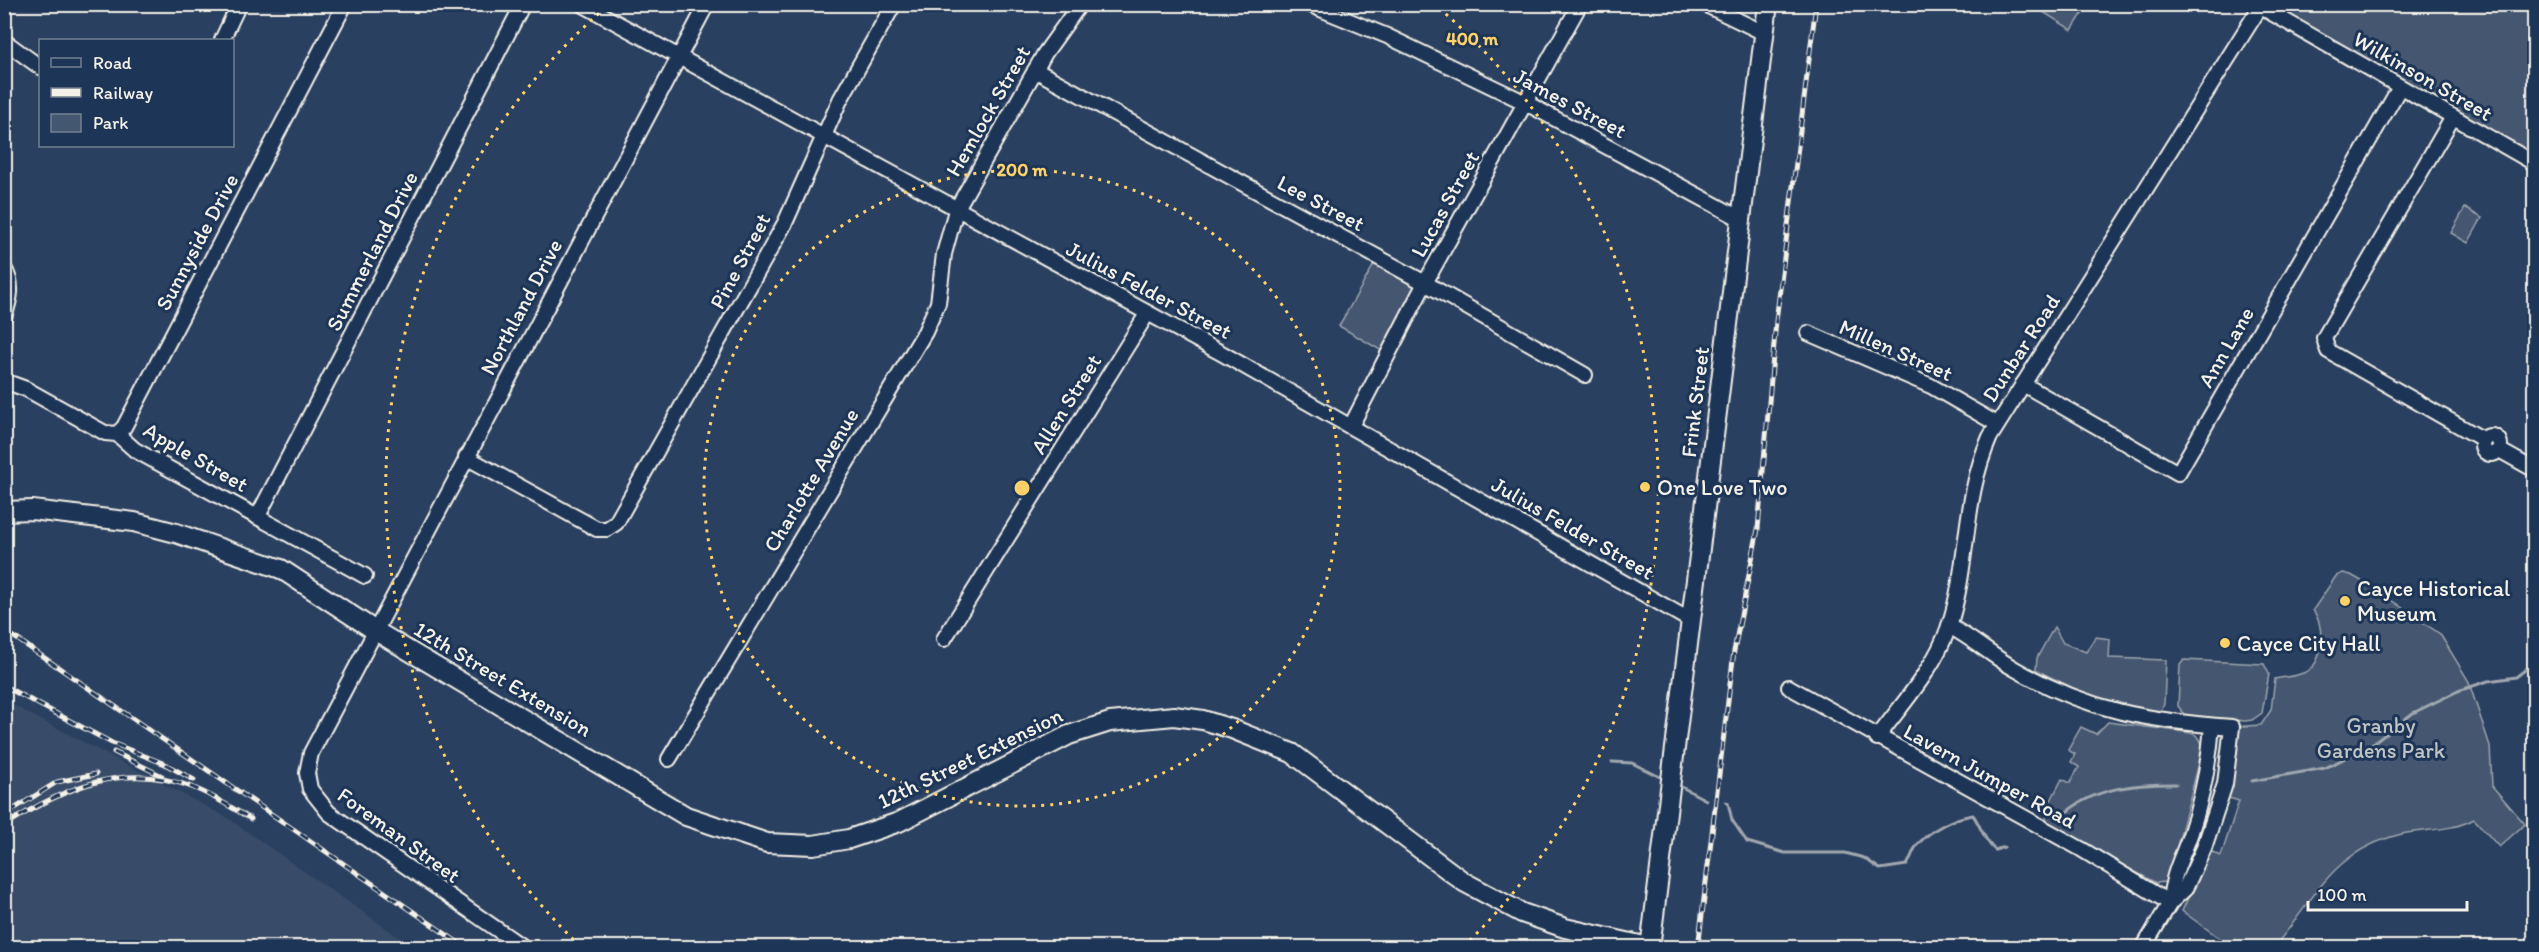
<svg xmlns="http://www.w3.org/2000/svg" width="2539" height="952" font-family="Itim,sans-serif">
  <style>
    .built { fill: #374c69 }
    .green { fill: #445771; stroke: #9ca4ac; stroke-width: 1.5 }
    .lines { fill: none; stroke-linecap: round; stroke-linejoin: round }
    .stream { stroke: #a1a8b0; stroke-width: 3 }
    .minor-casing { stroke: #f4f1e8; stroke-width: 18 }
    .major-casing { stroke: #f4f1e8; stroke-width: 22 }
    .minor { stroke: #1d3557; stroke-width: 14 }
    .major { stroke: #1d3557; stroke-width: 18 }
    .rail-casing { stroke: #f4f1e8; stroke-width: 5 }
    .rail { stroke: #1d3557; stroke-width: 3; stroke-dasharray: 9; stroke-linecap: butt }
    .ring { fill: none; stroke: #ffd166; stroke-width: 3; stroke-dasharray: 3 6 }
    .poi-dot { fill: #ffd166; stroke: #1d3557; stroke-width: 2 }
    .labels { text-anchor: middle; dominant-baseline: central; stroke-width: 6; stroke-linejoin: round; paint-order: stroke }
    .street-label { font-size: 22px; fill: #f4f1e8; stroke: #1d3557 }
    .poi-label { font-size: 22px; fill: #f4f1e8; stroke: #1d3557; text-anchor: start }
    .park-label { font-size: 22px; fill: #bfc3c4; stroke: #1d3557 }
    .centre { fill: #ffd166; stroke: #1d3557; stroke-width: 3 }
    .ring-label { font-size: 18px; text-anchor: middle; font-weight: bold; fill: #ffd166; stroke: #1d3557; stroke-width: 6; stroke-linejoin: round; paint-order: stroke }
  </style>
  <rect width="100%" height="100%" fill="#2a4060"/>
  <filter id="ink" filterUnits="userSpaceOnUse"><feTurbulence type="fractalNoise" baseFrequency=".0167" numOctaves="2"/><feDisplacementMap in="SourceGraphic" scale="12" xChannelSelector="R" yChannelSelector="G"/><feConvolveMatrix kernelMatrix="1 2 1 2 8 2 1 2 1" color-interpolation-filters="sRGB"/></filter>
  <g filter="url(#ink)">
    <!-- built -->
    <polygon class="built" points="5,701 226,817 413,947 5,947"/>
    <!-- green -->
    <g class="green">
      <polygon points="2262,4 2534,5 2534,163"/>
      <polygon points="2032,5 2088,5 2072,30"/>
      <polygon points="2465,208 2482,218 2468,243 2451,233"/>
      <polygon points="1376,261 1419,285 1382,351 1339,326"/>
      <path d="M2343 573 2351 575 2372 587 2440 634 2468 680 2490 746 2492 786 2525 824 2499 847 2474 819C2453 831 2426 829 2402 834 2331 851 2317 897 2274 947H2232L2182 911 2210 851 2221 856 2239 801 2222 796 2232 727 2261 725 2271 710 2275 679C2285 677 2299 676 2308 671 2325 659 2324 625 2313 610L2336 576Z"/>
      <polygon points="2054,627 2063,643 2086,652 2096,637 2110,639 2109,658 2166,660 2164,704 2161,711 2154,713 2102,702 2036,670 2037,658"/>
      <polygon points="2184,660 2264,664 2269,674 2262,713 2252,720 2245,721 2185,715 2178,706 2180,665"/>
      <path d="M2108 722 2185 732C2197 734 2200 736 2203 748L2171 870 2165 882 2156 883 2055 829 2046 820V810L2062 779 2070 783 2079 767 2071 762 2075 754 2068 750 2081 727 2096 734Z"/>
    </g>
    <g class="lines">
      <!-- stream -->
      <g class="stream">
        <polyline points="1612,762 1632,763 1664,779"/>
        <polyline points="2252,781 2325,768 2370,746 2413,713 2458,691 2488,681 2516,677 2534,663"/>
        <polyline points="1676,784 1706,800"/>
        <path d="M1726 802 1728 803 1732 820 1747 842 1785 853H1845L1864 858 1880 869 1907 865C1911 859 1913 849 1918 844 1932 829 1953 818 1973 815 1981 826 1984 841 1995 850L2004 847"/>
        <path d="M2060 818C2091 787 2135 784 2176 784"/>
      </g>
      <!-- minor casing -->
      <g class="minor-casing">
        <g id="minor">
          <polyline points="582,4 1223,354 1691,621"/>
          <polyline points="1308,4 1387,36 1526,103 1741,219"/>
          <polyline points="1704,4 1764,33"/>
          <polyline points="2261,7 2534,163"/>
          <polyline points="222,40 239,4"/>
          <polyline points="4,41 40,67"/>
          <polyline points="1035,70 1425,283 1585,375"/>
          <polyline points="2453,117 2324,338 2328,351 2484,440"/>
          <path d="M4 268C14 284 10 300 4 317"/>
          <polyline points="1808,333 1931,386 1997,424"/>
          <polyline points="4,381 26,389 105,433 117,434 135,450 365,576"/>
          <polyline points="2023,384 2178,473 2400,87"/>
          <polyline points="1351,426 1425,283 1580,4"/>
          <polyline points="117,434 124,427 345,4"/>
          <circle cx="2491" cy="445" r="9"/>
          <polyline points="2499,450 2533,469"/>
          <polyline points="466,457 597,529 607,529 616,523 785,223 840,100 894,4"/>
          <polyline points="258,516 523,4"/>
          <path d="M1949 626C1972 638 1992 656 2015 669 2088 711 2149 721 2232 727L2225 784 2204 848 2185 889 2170 903 2143 948"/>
          <polyline points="944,639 1147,314"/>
          <polyline points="1789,687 2081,849 2170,903"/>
          <path d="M1877 738C1903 703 1935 668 1949 626 1970 563 1962 500 1990 437L2262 4"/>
          <polyline points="669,759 925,332 938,303 944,254 956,210 1045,53 1080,4"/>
          <path d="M2170 903C2172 873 2182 859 2191 832 2203 796 2209 763 2212 726"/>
          <polyline points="524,948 329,813 310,789 307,773 311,753 707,4"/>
        </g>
      </g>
      <!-- major casing -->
      <g class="major-casing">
        <g id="major">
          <polyline points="4,511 32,510 134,522 176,533 281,569 374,630 686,816 767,843 813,845 849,839 899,822 1069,735 1110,722 1174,716 1203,720 1232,729 1292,753 1464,882 1522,913 1565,928 1653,948"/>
          <polyline points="1650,948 1768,4"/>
        </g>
      </g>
      <!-- minor -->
      <use href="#minor" class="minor"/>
      <!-- major -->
      <use href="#major" class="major"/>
      <!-- rail casing -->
      <g class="rail-casing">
        <g id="rail">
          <polyline points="4,630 466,948"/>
          <polyline points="4,686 112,743 165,764 194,780"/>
          <polyline points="114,752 162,776"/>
          <polyline points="9,812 57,782 96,774"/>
          <path d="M4 826C63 788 125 760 194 788 214 796 232 808 251 819"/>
          <polyline points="1698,948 1734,651 1758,529 1776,321 1816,4"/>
        </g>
      </g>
      <!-- rail -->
      <use href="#rail" class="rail"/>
    </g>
  </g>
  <!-- distance rings -->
  <g class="ring">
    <circle cx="1022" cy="488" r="318"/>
    <path d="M580 946A636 636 0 0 1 605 8M1439 8A636 636 0 0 1 1464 946"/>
  </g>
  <!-- markers -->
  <g class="poi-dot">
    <circle cx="1645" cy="487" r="6"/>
    <circle cx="2345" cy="601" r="6"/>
    <circle cx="2225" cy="643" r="6"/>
  </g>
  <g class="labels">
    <!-- street labels -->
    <g class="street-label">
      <text transform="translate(2423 76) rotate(30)">Wilkinson Street</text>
      <text transform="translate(1570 103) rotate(28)">James Street</text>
      <text transform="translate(988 111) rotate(-60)">Hemlock Street</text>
      <text transform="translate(1321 203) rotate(28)">Lee Street</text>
      <text transform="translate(1445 204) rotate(-61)">Lucas Street</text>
      <text transform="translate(197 242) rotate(-62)">Sunnyside Drive</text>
      <text transform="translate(372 251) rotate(-63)">Summerland Drive</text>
      <text transform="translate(740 261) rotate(-62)">Pine Street</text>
      <text transform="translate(1149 290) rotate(28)">Julius Felder Street</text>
      <text transform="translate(521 307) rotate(-62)">Northland Drive</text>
      <text transform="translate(2226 347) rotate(-60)">Ann Lane</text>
      <text transform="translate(2021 348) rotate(-57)">Dunbar Road</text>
      <text transform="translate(1896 350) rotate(24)">Millen Street</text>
      <text transform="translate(1695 402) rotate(-83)">Frink Street</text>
      <text transform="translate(1066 404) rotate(-58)">Allen Street</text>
      <text transform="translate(196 457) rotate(30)">Apple Street</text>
      <text transform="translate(811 480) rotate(-59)">Charlotte Avenue</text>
      <text transform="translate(1573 528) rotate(30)">Julius Felder Street</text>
      <text transform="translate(503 679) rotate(31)">12th Street Extension</text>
      <text transform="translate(970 758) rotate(-26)">12th Street Extension</text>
      <text transform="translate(1990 776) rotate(29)">Lavern Jumper Road</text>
      <text transform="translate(399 835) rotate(36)">Foreman Street</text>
    </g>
    <!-- poi labels -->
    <g class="poi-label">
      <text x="1657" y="487">One Love Two</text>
      <text x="2357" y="588">Cayce Historical<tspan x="2357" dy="25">Museum</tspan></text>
      <text x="2237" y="643">Cayce City Hall</text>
    </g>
    <!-- park labels -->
    <g class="park-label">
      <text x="2381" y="725">Granby<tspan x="2381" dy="25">Gardens Park</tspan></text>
    </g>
  </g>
  <circle cx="1022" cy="488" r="9" class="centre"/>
  <g class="ring-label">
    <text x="1472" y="45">400 m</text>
    <text x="1022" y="176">200 m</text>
  </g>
  <!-- margin -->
  <rect width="2539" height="952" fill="none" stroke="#1d3557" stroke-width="24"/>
  <rect x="12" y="12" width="2515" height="928" fill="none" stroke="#f4f1e8" stroke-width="2" filter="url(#ink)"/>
  <!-- legend -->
  <rect x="39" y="39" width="195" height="108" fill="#1d3557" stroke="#738091" stroke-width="1.5"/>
  <rect x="51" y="58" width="30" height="9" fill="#1d3557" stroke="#738091" stroke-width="1.5"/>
  <text x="93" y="69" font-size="18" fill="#f4f1e8">Road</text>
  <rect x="51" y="88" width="30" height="9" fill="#f4f1e8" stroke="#738091" stroke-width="1.5"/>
  <text x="93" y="99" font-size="18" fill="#f4f1e8">Railway</text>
  <rect x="51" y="114" width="30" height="18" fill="#445771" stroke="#738091" stroke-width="1.5"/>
  <text x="93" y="129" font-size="18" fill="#f4f1e8">Park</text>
  <!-- scale -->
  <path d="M2308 901v9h159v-9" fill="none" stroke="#f4f1e8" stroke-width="3"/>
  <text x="2317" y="901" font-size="18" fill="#f4f1e8" stroke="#1d3557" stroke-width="4.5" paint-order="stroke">100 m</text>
</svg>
